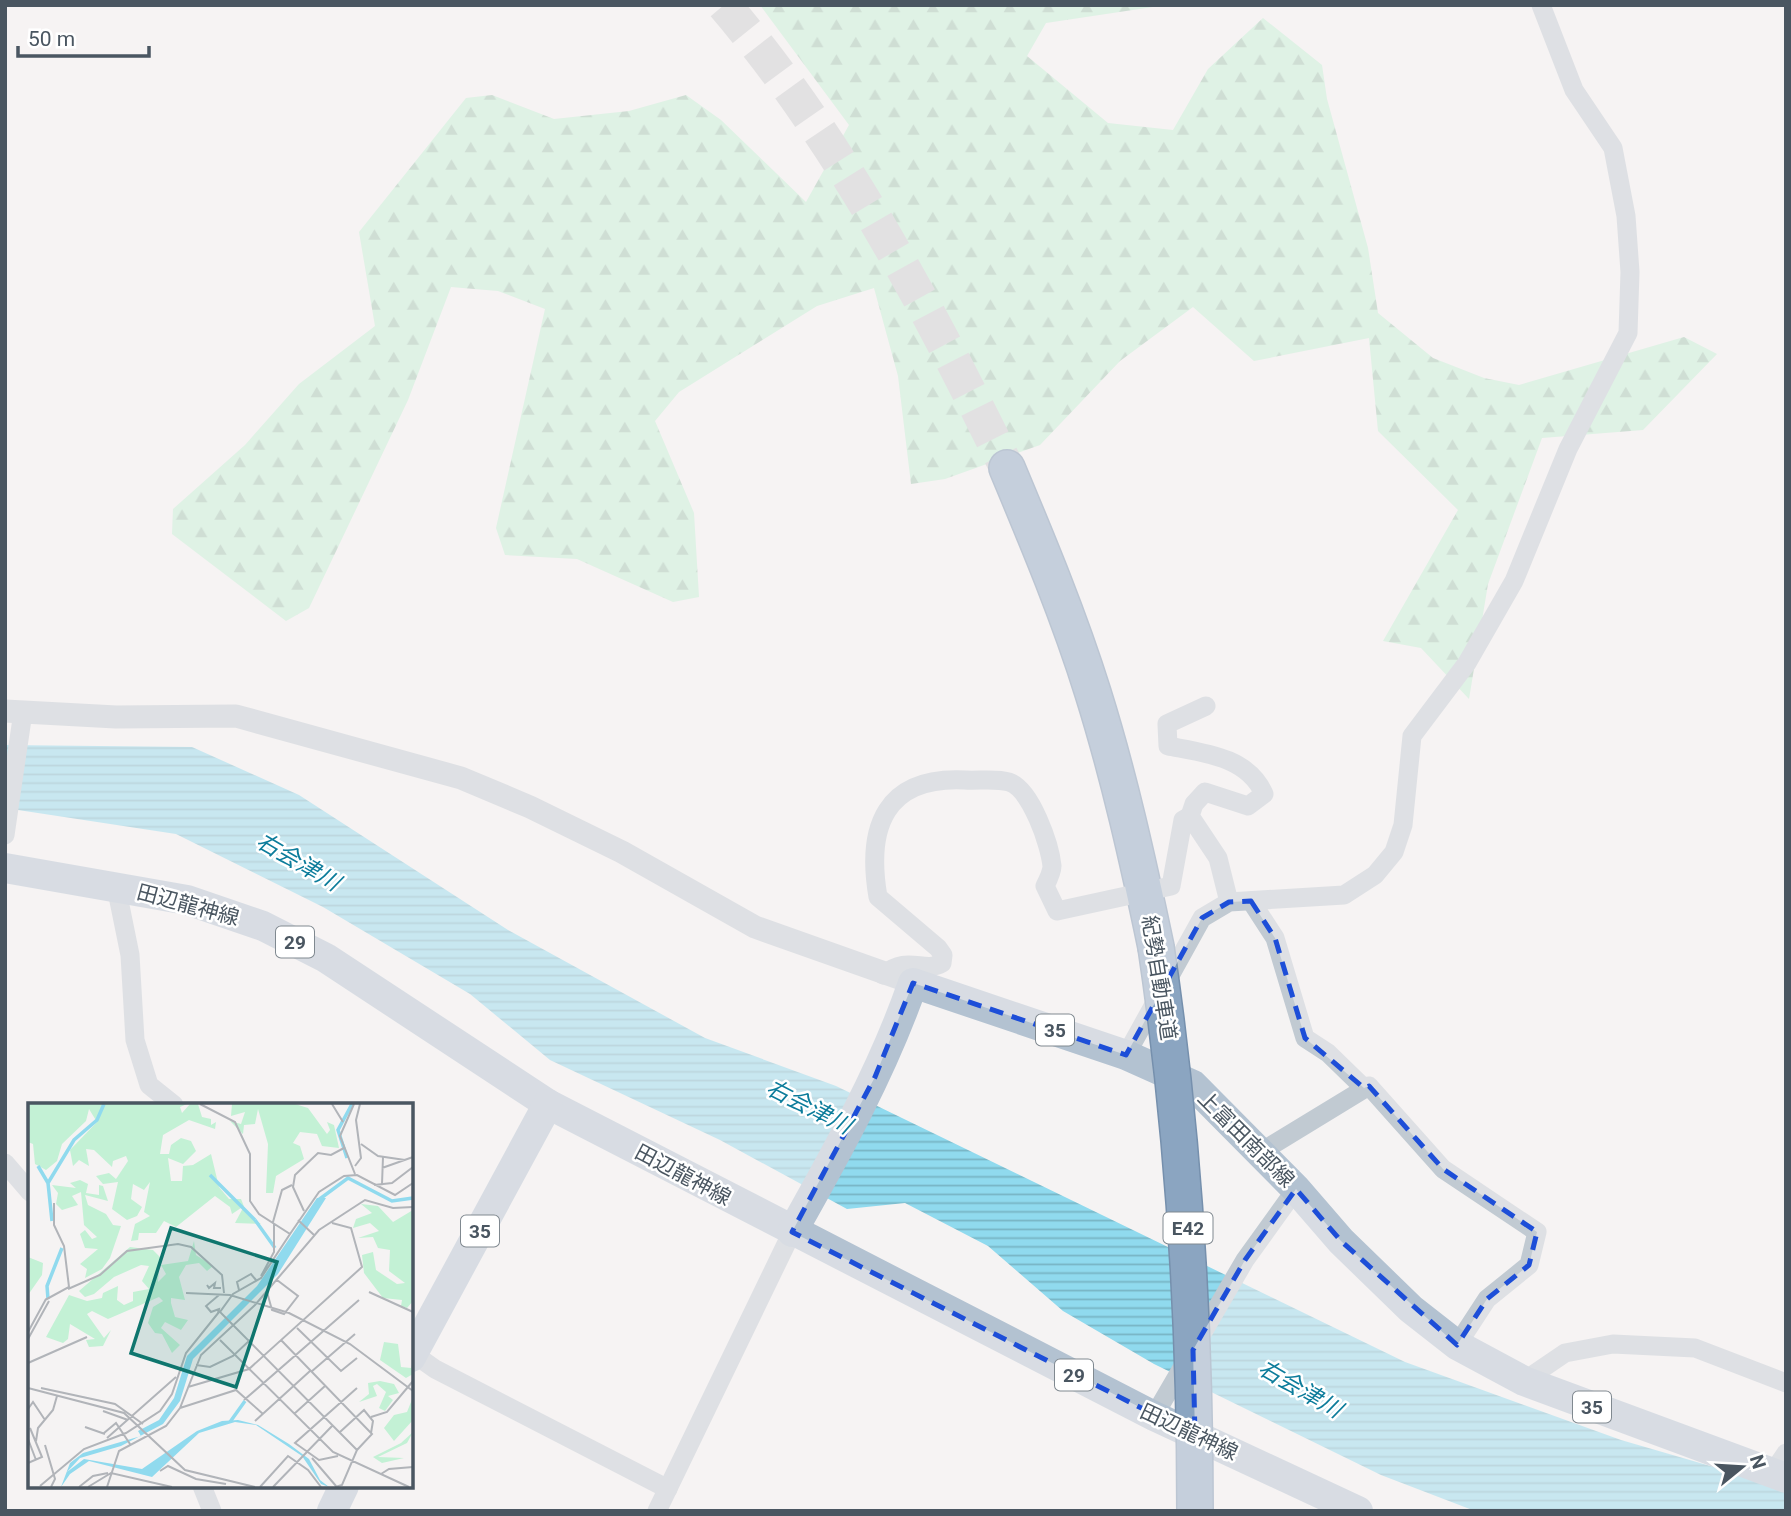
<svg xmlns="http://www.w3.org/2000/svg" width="1791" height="1516" font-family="Roboto,'Noto Sans JP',sans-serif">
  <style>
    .forest { fill: url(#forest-firs) }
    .water { fill: url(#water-rules) }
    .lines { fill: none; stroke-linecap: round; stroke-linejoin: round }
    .motorway-tunnel { stroke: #caccce; stroke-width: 35; stroke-dasharray: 35 18; stroke-linecap: butt }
    .motorway-casing { stroke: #7690ad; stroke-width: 38 }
    .minor { stroke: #c1cad2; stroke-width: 19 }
    .tertiary { stroke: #c1cad2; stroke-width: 23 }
    .primary { stroke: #b3c2d1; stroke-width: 30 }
    .motorway { stroke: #8ba5c1; stroke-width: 35 }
    .motorway-bridge-casing { stroke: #7690ad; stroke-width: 38; stroke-linecap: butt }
    .motorway-bridge { stroke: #8ba5c1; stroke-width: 35 }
    .marked { fill: none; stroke: #1d4ed8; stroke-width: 5; stroke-dasharray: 14 9; stroke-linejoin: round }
    .labels { text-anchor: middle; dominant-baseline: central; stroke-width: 5; stroke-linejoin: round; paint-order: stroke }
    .shield { fill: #fff; stroke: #808990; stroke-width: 2 }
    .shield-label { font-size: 19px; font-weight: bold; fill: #4a5661 }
    .street-label { font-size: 21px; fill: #4a5661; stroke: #fff }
    .water-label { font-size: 23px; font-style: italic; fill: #0c7c9b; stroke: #fff }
    .inset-river { fill: none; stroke: #90daee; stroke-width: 3.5 }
    .inset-road { fill: none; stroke: #b1b4b9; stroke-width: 2 }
    .view { fill: #0f766e; fill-opacity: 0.15; stroke: #0f766e; stroke-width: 3.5 }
    .inset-edge { fill: none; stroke: #4a5661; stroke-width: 3.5 }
  </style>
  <defs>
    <pattern id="forest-firs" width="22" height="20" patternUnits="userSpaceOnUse" patternTransform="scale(1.75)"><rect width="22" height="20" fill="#c3f1d5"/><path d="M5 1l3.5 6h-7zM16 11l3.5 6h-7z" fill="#a0c6b0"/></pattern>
    <pattern id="water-rules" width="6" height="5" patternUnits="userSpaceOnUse" patternTransform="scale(1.75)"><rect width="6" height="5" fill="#90daee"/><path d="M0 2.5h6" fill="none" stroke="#78b4c4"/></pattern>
  </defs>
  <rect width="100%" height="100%" fill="#f5f3f3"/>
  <!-- forest -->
  <polygon class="forest" points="760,5 1166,5 1046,23 1027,56 1108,123 1173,130 1208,69 1263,18 1322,65 1327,99 1368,248 1378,313 1433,358 1484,378 1519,385 1684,337 1717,354 1643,430 1542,438 1488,584 1469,699 1421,648 1383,641 1458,510 1378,431 1369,338 1254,361 1193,307 1120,361 1040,445 945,479 911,484 898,376 874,288 817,306 679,392 655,421 694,513 699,597 673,602 577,559 505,555 496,528 545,309 498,291 451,287 408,400 309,608 286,621 172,534 173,509 245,445 299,384 375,326 359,232 466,98 492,95 554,119 629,111 686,95 721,120 806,202 849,125"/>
  <!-- water -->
  <polygon class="water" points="5,745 192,747 299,795 508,930 705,1038 836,1086 1405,1362 1621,1440 1786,1488 1786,1511 1475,1511 1381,1475 1154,1364 1063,1311 988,1246 905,1203 847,1209 720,1140 550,1060 470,994 323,907 176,834 5,808"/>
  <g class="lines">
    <!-- motorway-tunnel -->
    <path class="motorway-tunnel" d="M724 5C842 143 927 306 1007 468"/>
    <!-- motorway casing -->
    <g class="motorway-casing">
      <path id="motorway" d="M1007 468C1038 542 1069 616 1093 693 1119 776 1138 861 1156 947"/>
    </g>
    <!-- minor -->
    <g class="minor">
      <path d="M1206 706 1167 724 1168 746C1205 753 1248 757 1264 794L1248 806 1205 792 1194 804 1190 816 1218 858 1229 902"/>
      <polyline points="5,835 23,712"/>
      <polyline points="116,886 130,955 135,1040 149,1085 174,1105"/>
      <polyline points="1162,888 1171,886 1183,820 1190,816"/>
      <polyline points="1251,901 1275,938 1305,1038 1328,1053 1364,1088"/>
      <path d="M883 975C909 954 923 974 942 963L943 955 938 948 878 897C866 827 885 776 965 780 978 781 996 778 1009 782 1031 789 1050 845 1052 866 1052 872 1048 880 1045 886L1057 911 1126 896"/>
      <polyline points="1126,1055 1202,918 1229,902 1344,895 1375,875 1394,852 1403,825 1412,736 1467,663 1514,581 1568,449 1628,333 1630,272 1626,216 1613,148 1574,90 1541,5"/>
      <polyline points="1259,1153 1369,1086 1443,1169 1537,1232 1529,1265 1487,1299 1457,1345"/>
      <polyline points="5,1163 30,1192"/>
      <polyline points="411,1352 435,1369 668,1489"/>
      <polyline points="1524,1381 1565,1353 1613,1344 1695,1348 1786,1383"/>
      <polyline points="1154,1416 1245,1260 1296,1189"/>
      <polyline points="1771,1475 1786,1453"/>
      <polyline points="202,1486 212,1511"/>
      <polyline points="657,1511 792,1232"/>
    </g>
    <!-- tertiary -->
    <polyline class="tertiary" points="5,711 116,717 236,716 461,778 530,807 622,852 755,927 913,983"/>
    <!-- primary -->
    <g class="primary">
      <polyline points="5,868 187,900 263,926 326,958 548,1104 1154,1416 1358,1511"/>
      <path d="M792 1232C837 1152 883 1070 913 983L1126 1055 1193 1085 1296 1189 1341 1241 1411 1309 1457 1345 1524 1381 1786 1478"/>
      <polyline points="411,1357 548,1104"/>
      <polyline points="332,1511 344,1486"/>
    </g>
    <!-- motorway -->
    <use href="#motorway" class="motorway"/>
    <!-- motorway-bridge casing -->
    <g class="motorway-bridge-casing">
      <path id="motorway-bridge" d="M1156 947C1184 1135 1195 1321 1195 1511"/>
    </g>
    <!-- motorway-bridge -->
    <use href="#motorway-bridge" class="motorway-bridge"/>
  </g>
  <!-- marked area -->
  <path d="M0 0H1791V1516H0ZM1251 901 1275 938 1305 1038 1364 1088 1369 1086 1443 1169 1537 1232 1529 1265 1487 1299 1457 1345 1341 1241 1296 1189 1245 1260 1193 1350 1195 1435 792 1232 875 1077 913 983 1126 1055 1202 918 1229 902Z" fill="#f5f3f3" fill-opacity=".55" fill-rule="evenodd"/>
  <path class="marked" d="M1251 901 1275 938 1305 1038 1364 1088 1369 1086 1443 1169 1537 1232 1529 1265 1487 1299 1457 1345 1341 1241 1296 1189 1245 1260 1193 1350 1195 1435 792 1232 875 1077 913 983 1126 1055 1202 918 1229 902Z"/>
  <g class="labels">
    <!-- shield labels -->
    <g class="shield">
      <rect x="276" y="926.5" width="38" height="31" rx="5"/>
      <rect x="1036" y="1014.5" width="38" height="31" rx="5"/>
      <rect x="1163.5" y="1212.5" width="49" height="31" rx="5"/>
      <rect x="461" y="1215.5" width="38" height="31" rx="5"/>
      <rect x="1055" y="1359.5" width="38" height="31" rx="5"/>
      <rect x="1573" y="1391.5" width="38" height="31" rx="5"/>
    </g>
    <g class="shield-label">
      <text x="295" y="942">29</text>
      <text x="1055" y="1030">35</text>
      <text x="1188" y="1228">E42</text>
      <text x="480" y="1231">35</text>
      <text x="1074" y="1375">29</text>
      <text x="1592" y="1407">35</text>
    </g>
    <!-- street labels -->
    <g class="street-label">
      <text transform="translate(188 905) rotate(15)">田辺龍神線</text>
      <text transform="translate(1159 978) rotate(81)">紀勢自動車道</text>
      <text transform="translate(1246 1139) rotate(45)">上富田南部線</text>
      <text transform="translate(683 1175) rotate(28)">田辺龍神線</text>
      <text transform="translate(1189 1432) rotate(25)">田辺龍神線</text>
    </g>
    <!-- water labels -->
    <g class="water-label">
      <text transform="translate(298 862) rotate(30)">右会津川</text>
      <text transform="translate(809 1107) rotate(27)">右会津川</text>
      <text transform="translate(1300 1389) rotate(30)">右会津川</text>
    </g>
  </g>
  <!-- overview -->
  <g transform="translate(28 1103)">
    <rect width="385" height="385" fill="#f5f3f3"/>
    <path d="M0 1H159L152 4 154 10 162 1H170L174 14 183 16V22L188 19 187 26 161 17 135 32 132 51H141L143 42 153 35 163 38 168 48 155 61 140 55 143 78H154L155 63 165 62 183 51 191 84 201 96H213L219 111 233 121 207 120 216 103 204 111 202 104 187 93 148 124 136 118 128 130H111L110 137 103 138 107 121 122 113 116 109 122 79 116 87 105 81 103 96 114 104 109 113 99 117 84 106 90 79 75 81 68 73 81 70 88 76 100 58 98 53 85 58 84 64 66 47 58 46 61 63 51 57 45 63 42 47 69 19 61 6 58 18 34 41 29 58 18 67 7 61 5 41 0 39ZM204 1H267L280 5 299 31 302 27 299 19 306 22 311 45 294 43 289 31 272 29 265 40 272 43 276 56 248 73 245 90H238L240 41 230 6 227 21 216 22 215 31 202 18 213 21 217 9 203 13ZM52 77 60 81 58 90 71 92V82L75 83 80 98 57 92 60 102 78 111 85 122 93 123 82 155 74 166 57 175 59 166 52 161 70 146 57 145 52 131 57 127 64 136 69 134 56 122 53 89 44 93 50 102 34 107 28 101 30 90 24 82 48 85 42 80ZM333 101 350 103 365 119 385 107V198L379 205 373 203 374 197 355 195 336 170 334 152 345 149 348 167 369 181 377 180 361 168 362 147 350 145 345 134 330 135 351 128 342 120 325 125 328 116 344 110ZM166 138 168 152 185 163 179 168 171 160 158 162 151 174 157 197 143 195V200L147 214 160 217 153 227 137 219 133 225 152 242 144 250 134 231 127 230 120 220 125 204 135 198 131 194 80 216 64 208 59 211 76 235 83 227 75 243 61 244 58 237 67 236 42 221 40 236 35 240 18 234 41 192 59 198 74 195 75 190 90 183 89 197 96 202 105 198V189L121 186 114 178 121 163 113 162 86 174 66 191 57 194 51 188 102 144 125 147 132 154 130 179 138 171 133 162 160 158ZM0 154 15 160 14 172 0 192ZM356 239 370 241 373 264 383 265 385 258V271L378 275 352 257ZM352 278 366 281 371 290 360 293 365 297 357 308 351 305 358 289 349 281 345 283 349 293 331 299 341 291 340 280ZM385 294V317L366 338 356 325 366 312 379 309ZM385 329 379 340 350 354 376 355 354 360 345 354 373 340Z" fill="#c3f1d5"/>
    <path d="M289 95H298L250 171 165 256 152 298 135 321 93 343 52 355 39 369 56 356 114 366 169 328 194 318 210 317 230 322 261 341 281 356 292 377 301 384 293 381 274 353 228 322 207 319 171 330 124 374 61 358 42 371 33 384 42 360 55 350 113 333 110 328 131 317 146 295 159 253 229 183Z" fill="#90daee"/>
    <path class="inset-river" d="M319 55 310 27 324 1M10 63 20 80 46 37 69 17 76 1M182 72 227 117M20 80 24 118M289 98 320 75 364 98 385 95M227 117 247 145M20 196 19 183 34 145M202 319 217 298"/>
    <path class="inset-road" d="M172 1 207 19 222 51V98L231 111 262 131 233 175 205 191 192 209 206 223M304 1 315 19M326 1 312 33 327 71M333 41 350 53 377 57M327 63 333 55 328 17 332 1M354 65 385 54M354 81 355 54M346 82 364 80 385 64M276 108 265 84 267 72 290 50 303 52 316 45M270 117 286 132M245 119 254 87 264 82M262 131 291 89 316 73 329 72 367 92 385 80M233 173 246 149V121M179 182 181 185 187 180 186 185H193M40 186 72 172 99 148 150 141 163 144 194 172 196 190M211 187 209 179 223 171 228 177M239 189 244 207 256 211 270 193 249 177M341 189 385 209M158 190 202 192 261 210 322 241 385 288M17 197 41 184 36 143 26 122V100M190 210 191 206 183 209 178 203 191 192M206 223 329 347 314 382 307 384M269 225 313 268 329 255M0 229 18 196M0 236 21 198M192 237 305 349 381 384M253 237 344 331 329 347M0 260 59 234M168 262 182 264 205 253 222 237M283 269 327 231M160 284 221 266 334 164 323 125 304 120M0 285 96 310 157 367 227 384M13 285 87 301 115 321M216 297 331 197M152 305 208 287 235 311M0 306 5 299 17 317M75 308 100 317M266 311 297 283M343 314 359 309 385 278M227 318 282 268M57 324 77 331M312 329 336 307 345 318 343 330M76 330 88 320 102 341M79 335 148 274M0 336 8 357M8 338 10 325 25 307 29 293M17 342 27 376 23 384M310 353 291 357 267 340 329 285M284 355 308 383M0 360 14 354 2 325M132 368 140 363 168 376 198 381M353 371 361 366 385 364M12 383 56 346 98 330 132 308 144 291 158 250 191 209M51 384 65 373 80 370M60 384 83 370 144 384M79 384 91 348 138 323 152 305 173 252 227 202 291 127 337 97 365 105 385 104M232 384 260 353 280 367 293 384M245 384 305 322"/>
    <path class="view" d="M143 125 249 159 208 284 103 250Z"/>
    <rect width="385" height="385" class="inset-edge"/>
  </g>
  <!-- border -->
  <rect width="1791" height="1516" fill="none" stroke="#4a5661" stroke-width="14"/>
  <!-- north arrow -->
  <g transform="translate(1742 1467) rotate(72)" stroke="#ffffff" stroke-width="5" paint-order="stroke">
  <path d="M0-5L12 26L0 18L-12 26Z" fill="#4a5661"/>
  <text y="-10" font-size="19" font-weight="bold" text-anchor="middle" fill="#4a5661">N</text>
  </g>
  <!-- scale -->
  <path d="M18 46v10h131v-10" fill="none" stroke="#4a5661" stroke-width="3.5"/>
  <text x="28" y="46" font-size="21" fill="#4a5661" stroke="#ffffff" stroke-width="5" paint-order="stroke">50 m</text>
</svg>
